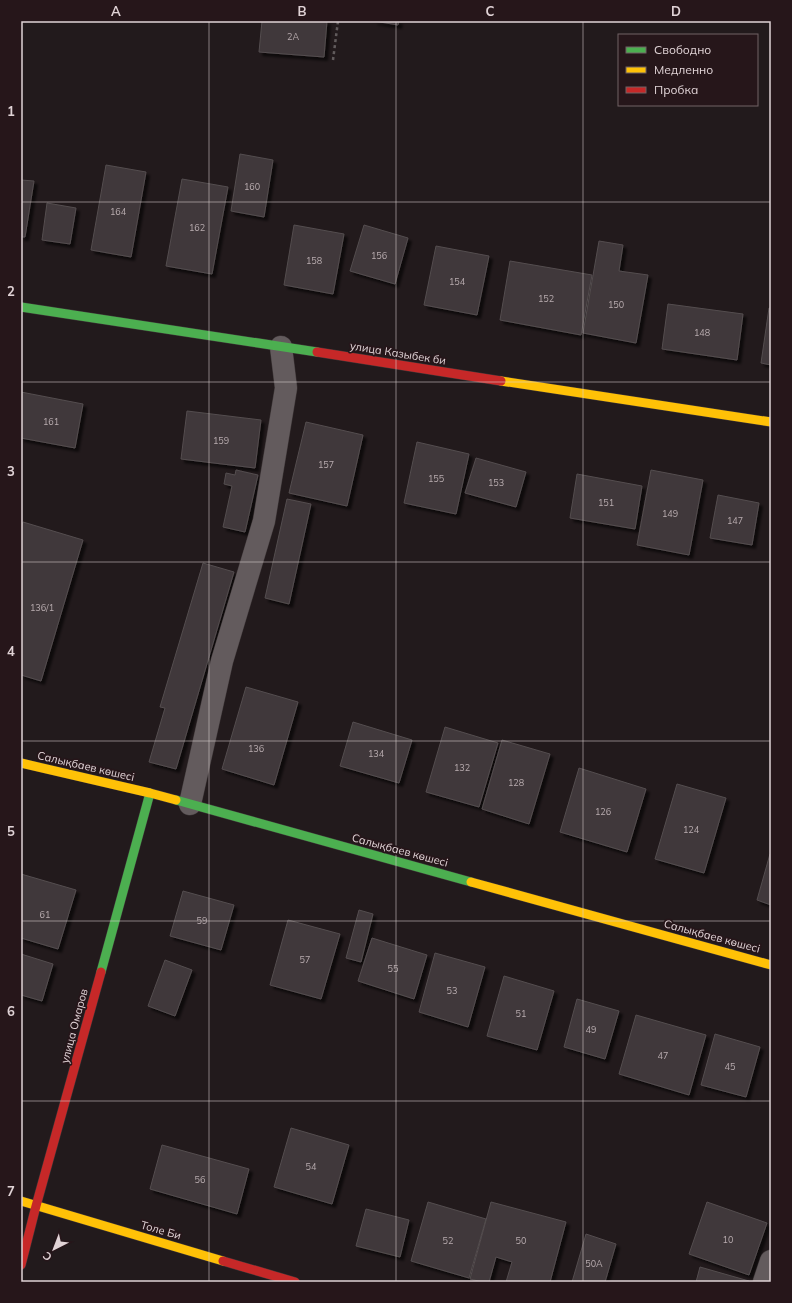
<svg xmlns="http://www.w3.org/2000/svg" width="792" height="1303" font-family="Mulish,sans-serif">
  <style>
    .building { fill: #3f383a; stroke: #544d4f; filter: url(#shadow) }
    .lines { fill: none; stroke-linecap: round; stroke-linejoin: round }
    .street-casing { stroke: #3e3738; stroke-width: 23 }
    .fast-casing { stroke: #3e3738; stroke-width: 10 }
    .slow-casing { stroke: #3e3738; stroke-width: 10 }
    .jam-casing { stroke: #3e3738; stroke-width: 10 }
    .path { stroke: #615b5c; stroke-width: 2.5; stroke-dasharray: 3 3; stroke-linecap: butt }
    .street { stroke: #635b5d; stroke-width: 22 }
    .fast { stroke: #4caf50; stroke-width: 9 }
    .slow { stroke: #ffc107; stroke-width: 9 }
    .jam { stroke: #c62828; stroke-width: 9 }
    .grid { fill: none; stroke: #e0d3d6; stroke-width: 1; stroke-opacity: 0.55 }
    .labels { text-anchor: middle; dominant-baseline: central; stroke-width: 3.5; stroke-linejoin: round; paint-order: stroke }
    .number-label { font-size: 9px; fill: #b8acaf }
    .street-label { font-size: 11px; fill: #e0d3d6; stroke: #26161a }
    .neatline { fill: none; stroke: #e0d3d6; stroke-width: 1.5 }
    .grid-label { font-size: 13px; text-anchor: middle; font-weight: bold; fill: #e0d3d6 }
  </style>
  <defs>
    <filter id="shadow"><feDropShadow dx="3.5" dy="3.5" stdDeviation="1" flood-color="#0009"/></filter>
  </defs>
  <rect width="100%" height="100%" fill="#221a1c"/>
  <!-- building -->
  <g class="building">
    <polygon points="262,21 327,21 324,57 259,52"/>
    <polygon points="374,21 399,21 398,25"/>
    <polygon points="240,154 273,160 264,217 231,211"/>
    <polygon points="106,165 146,172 131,257 91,250"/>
    <polygon points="182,179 228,187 212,274 166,266"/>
    <polygon points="21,180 34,181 25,237 21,237"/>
    <polygon points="47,203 76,208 70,244 42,240"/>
    <polygon points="294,225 344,234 333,294 284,285"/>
    <polygon points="364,225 408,238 395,284 350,271"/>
    <polygon points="599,241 623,245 619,271 648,275 636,343 583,333"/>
    <polygon points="436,246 489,256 477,315 424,305"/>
    <polygon points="510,261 592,275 581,335 500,320"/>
    <polygon points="668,304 743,314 737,360 662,349"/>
    <polygon points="769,308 771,308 771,365 761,363"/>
    <polygon points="21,392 83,404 75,448 21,438"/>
    <polygon points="187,411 261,420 255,468 181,459"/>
    <polygon points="306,422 363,435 347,506 289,493"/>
    <polygon points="417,442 469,454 456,514 404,503"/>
    <polygon points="476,458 526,472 516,507 465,493"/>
    <polygon points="236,470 258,475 245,532 223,527 232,486 224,484 226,473 235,475"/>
    <polygon points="651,470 703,480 689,555 637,545"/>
    <polygon points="577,474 642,486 635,529 570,518"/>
    <polygon points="718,495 759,503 752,545 710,538"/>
    <polygon points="287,499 311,504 289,604 265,598"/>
    <polygon points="23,522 83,540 41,681 21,675 21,528"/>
    <polygon points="203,563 234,572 176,769 149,762 165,708 160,707"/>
    <polygon points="246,687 298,702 274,785 222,769"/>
    <polygon points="353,722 412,740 399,783 340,766"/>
    <polygon points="445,727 498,743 479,807 426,792"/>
    <polygon points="502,740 550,754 529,824 482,809"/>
    <polygon points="579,768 646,789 627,852 560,832"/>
    <polygon points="677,784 726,798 704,873 655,859"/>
    <polygon points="770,854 771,855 771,905 757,900"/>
    <polygon points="21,874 76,890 58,949 21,938"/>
    <polygon points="183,891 234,905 221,950 170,936"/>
    <polygon points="359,910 373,914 361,962 346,958"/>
    <polygon points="288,920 340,934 321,999 270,985"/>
    <polygon points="372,938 427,955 414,999 358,981"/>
    <polygon points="435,953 485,967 468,1027 419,1012"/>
    <polygon points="21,954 53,964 42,1001 21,995"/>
    <polygon points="165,960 192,970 175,1016 148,1006"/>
    <polygon points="504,976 554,991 537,1050 487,1036"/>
    <polygon points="577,999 619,1011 605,1059 564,1047"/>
    <polygon points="636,1015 706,1035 689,1095 619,1074"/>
    <polygon points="715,1034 760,1047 746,1097 701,1085"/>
    <polygon points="291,1128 349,1145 332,1204 274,1187"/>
    <polygon points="162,1145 249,1169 237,1214 150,1189"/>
    <polygon points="428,1202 486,1219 469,1278 411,1261"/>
    <polygon points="491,1202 566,1222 550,1282 506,1282 512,1262 496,1257 489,1282 483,1282 470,1279"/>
    <polygon points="707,1202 767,1223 749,1275 689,1254"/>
    <polygon points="366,1209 409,1220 400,1257 356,1246"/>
    <polygon points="586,1234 616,1244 605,1282 572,1282"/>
    <polygon points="700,1267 749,1281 749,1282 696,1282"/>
  </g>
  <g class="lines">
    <!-- street casing -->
    <g class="street-casing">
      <g id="street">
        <polyline points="190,804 222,661 264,521 286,388 281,347"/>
        <polyline points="764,1282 771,1261"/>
      </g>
    </g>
    <!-- fast casing -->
    <g class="fast-casing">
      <g id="fast">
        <polyline points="21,307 317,352"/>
        <polyline points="176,800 471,882"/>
        <polyline points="101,972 150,793"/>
      </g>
    </g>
    <!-- slow casing -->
    <g class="slow-casing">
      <g id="slow">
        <polyline points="501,381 771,422"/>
        <polyline points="21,763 150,793 176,800"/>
        <polyline points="471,882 771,965"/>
        <polyline points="21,1201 223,1261"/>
      </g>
    </g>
    <!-- jam casing -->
    <g class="jam-casing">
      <g id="jam">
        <polyline points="317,352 501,381"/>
        <polyline points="223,1261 295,1282"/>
        <polyline points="21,1265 36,1206 101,972"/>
      </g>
    </g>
    <!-- path -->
    <polyline class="path" points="333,60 338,21"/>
    <!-- street -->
    <use href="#street" class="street"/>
    <!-- fast -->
    <use href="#fast" class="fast"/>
    <!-- slow -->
    <use href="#slow" class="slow"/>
    <!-- jam -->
    <use href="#jam" class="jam"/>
  </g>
  <!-- grid -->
  <path class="grid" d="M209 21V1282M396 21V1282M583 21V1282M21 202H771M21 382H771M21 562H771M21 741H771M21 921H771M21 1101H771"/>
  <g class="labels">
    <!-- number labels -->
    <g class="number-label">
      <text x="293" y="36">2А</text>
      <text x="252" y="186">160</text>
      <text x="118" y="211">164</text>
      <text x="197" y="227">162</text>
      <text x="379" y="255">156</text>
      <text x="314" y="260">158</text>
      <text x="457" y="281">154</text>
      <text x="546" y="298">152</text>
      <text x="616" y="304">150</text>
      <text x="702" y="332">148</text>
      <text x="51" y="421">161</text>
      <text x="221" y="440">159</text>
      <text x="326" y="464">157</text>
      <text x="436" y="478">155</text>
      <text x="496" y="482">153</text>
      <text x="606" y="502">151</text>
      <text x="670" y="513">149</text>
      <text x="735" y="520">147</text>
      <text x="42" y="607">136/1</text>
      <text x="256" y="748">136</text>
      <text x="376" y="753">134</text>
      <text x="462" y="767">132</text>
      <text x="516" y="782">128</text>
      <text x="603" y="811">126</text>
      <text x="691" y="829">124</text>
      <text x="45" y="914">61</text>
      <text x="202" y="920">59</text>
      <text x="305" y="959">57</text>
      <text x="393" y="968">55</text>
      <text x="452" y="990">53</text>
      <text x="521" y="1013">51</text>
      <text x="591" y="1029">49</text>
      <text x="663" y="1055">47</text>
      <text x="730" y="1066">45</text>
      <text x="311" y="1166">54</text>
      <text x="200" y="1179">56</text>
      <text x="728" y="1239">10</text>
      <text x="448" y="1240">52</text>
      <text x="521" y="1240">50</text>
      <text x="594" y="1263">50А</text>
    </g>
    <!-- street labels -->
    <g class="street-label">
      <text transform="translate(398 353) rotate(9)">улица Казыбек би</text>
      <text transform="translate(86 766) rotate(13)">Салықбаев көшесі</text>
      <text transform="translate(400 850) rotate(15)">Салықбаев көшесі</text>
      <text transform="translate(712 936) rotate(15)">Салықбаев көшесі</text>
      <text transform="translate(74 1026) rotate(-75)">улица Омаров</text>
      <text transform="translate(161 1230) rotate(16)">Толе Би</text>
    </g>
  </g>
  <!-- border -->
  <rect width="792" height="1303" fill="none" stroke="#26161a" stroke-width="44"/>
  <!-- legend -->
  <rect x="618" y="34" width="140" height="72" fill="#26161a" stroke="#706265"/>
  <rect x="626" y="47" width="20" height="6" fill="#4caf50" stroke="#706265"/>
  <text x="654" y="54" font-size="12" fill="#e0d3d6">Свободно</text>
  <rect x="626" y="67" width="20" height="6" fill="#ffc107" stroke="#706265"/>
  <text x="654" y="74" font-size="12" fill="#e0d3d6">Медленно</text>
  <rect x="626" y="87" width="20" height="6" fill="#c62828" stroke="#706265"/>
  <text x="654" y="94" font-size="12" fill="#e0d3d6">Пробка</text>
  <!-- north arrow -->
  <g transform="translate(54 1249) rotate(222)" stroke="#26161a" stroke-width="3" paint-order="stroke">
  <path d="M0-3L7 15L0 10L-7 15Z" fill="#e0d3d6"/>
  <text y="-6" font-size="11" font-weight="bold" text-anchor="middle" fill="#e0d3d6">С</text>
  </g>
  <rect x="22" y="22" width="748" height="1259" class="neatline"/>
  <g class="grid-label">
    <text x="116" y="16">A</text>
    <text x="302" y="16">B</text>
    <text x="490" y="16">C</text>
    <text x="676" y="16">D</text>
    <text x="11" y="116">1</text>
    <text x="11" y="296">2</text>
    <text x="11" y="476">3</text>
    <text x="11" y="656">4</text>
    <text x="11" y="836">5</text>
    <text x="11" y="1016">6</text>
    <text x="11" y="1196">7</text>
  </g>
</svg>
